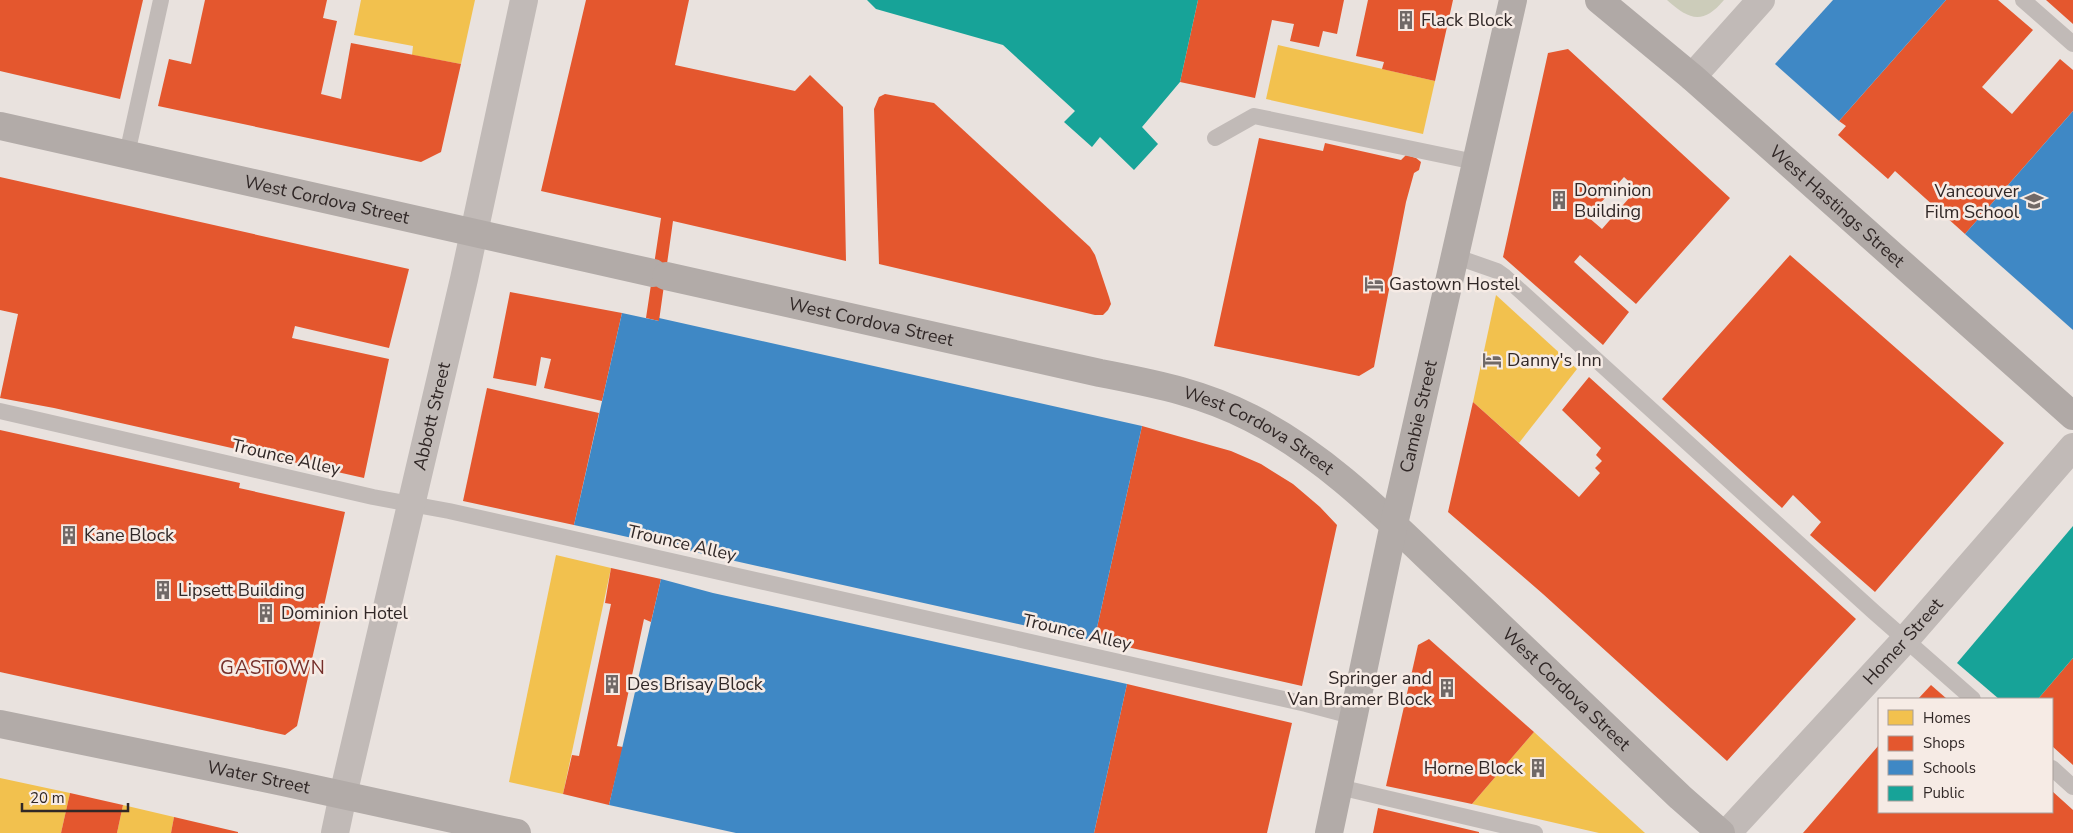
<svg xmlns="http://www.w3.org/2000/svg" width="2073" height="833" font-family="'Nunito Sans',sans-serif">
  <style>
    .green { fill: #ccccba }
    .homes { fill: #f2c14e }
    .shops { fill: #e4572e; fill-rule: evenodd }
    .schools { fill: #3f88c5 }
    .public { fill: #17a398 }
    .lines { fill: none; stroke-linecap: round; stroke-linejoin: round }
    .service { stroke: #c1bab7; stroke-width: 16 }
    .minor { stroke: #c1bab7; stroke-width: 28 }
    .tertiary { stroke: #c1bab7; stroke-width: 28 }
    .secondary { stroke: #b2aba8; stroke-width: 28 }
    .primary { stroke: #b0a9a6; stroke-width: 28 }
    .labels { text-anchor: middle; dominant-baseline: central; stroke-width: 5; stroke-linejoin: round; paint-order: stroke }
    .poi-label { font-size: 18px; fill: #312827; stroke: #f6ebe5; text-anchor: start }
    .street-label { font-size: 18px; fill: #312827; stroke: #f6ebe5 }
    .neighbourhood-label { font-size: 19px; letter-spacing: 1px; fill: #752f2a; stroke: #f6ebe5 }
  </style>
  <rect width="100%" height="100%" fill="#e9e2de"/>
  <!-- green -->
  <path class="green" d="M1667 0H1724C1703 25 1689 20 1667 0Z"/>
  <!-- homes -->
  <g class="homes">
    <polygon points="361,0 475,0 461,64 412,55 413,46 354,35"/>
    <polygon points="1278,45 1435,81 1423,134 1266,99"/>
    <polygon points="1496,295 1577,369 1519,443 1473,402"/>
    <polygon points="556,555 611,568 563,794 509,782"/>
    <polygon points="1534,732 1645,833 1599,833 1472,804"/>
    <polygon points="0,778 70,793 61,833 0,833"/>
    <polygon points="123,805 174,817 171,833 117,833"/>
  </g>
  <!-- shops -->
  <g class="shops">
    <polygon points="0,0 143,0 120,99 0,71"/>
    <polygon points="205,0 327,0 323,18 337,21 321,94 341,99 351,43 461,64 441,152 421,162 158,106 169,59 191,64"/>
    <polygon points="586,0 689,0 675,65 795,91 810,75 843,107 846,261 673,221 659,321 646,318 661,218 541,191"/>
    <polygon points="1198,0 1344,0 1337,34 1323,31 1319,47 1290,41 1294,24 1272,20 1255,98 1180,82"/>
    <polygon points="1368,0 1453,0 1435,81 1382,69 1384,62 1356,56"/>
    <polygon points="1946,0 1998,0 2033,30 1982,87 2012,114 2060,59 2073,70 2073,111 1965,234 1895,171 1888,179 1838,135 1846,126 1839,121"/>
    <polygon points="2046,0 2073,0 2073,24"/>
    <path d="M1568 49 1730 198 1636 304 1580 255 1574 262 1629 312 1603 345 1503 257 1548 53ZM1624 177 1637 189 1602 229 1588 217Z"/>
    <polygon points="885,94 934,103 1090,247 1095,255 1109,297 1111,304 1108,310 1103,315 1095,315 879,264 874,109 879,97"/>
    <polygon points="1259,138 1323,151 1325,143 1401,160 1406,155 1416,158 1421,162 1419,170 1414,173 1406,202 1374,367 1359,376 1214,346"/>
    <polygon points="0,177 409,269 389,348 295,326 292,338 389,359 364,478 54,408 0,398 18,314 0,310"/>
    <polygon points="1790,255 2004,443 1875,592 1810,535 1821,522 1793,495 1782,508 1662,399"/>
    <polygon points="510,292 622,313 602,401 544,388 551,359 541,357 536,386 493,378"/>
    <polygon points="1589,377 1856,619 1727,761 1543,594 1448,512 1473,402 1579,497 1600,473 1595,468 1602,461 1596,455 1601,448 1562,410"/>
    <polygon points="487,388 599,413 574,525 463,501"/>
    <polygon points="1142,426 1231,451 1261,464 1293,484 1320,507 1337,525 1302,686 1118,645 1094,641"/>
    <polygon points="0,430 240,483 239,488 345,512 297,726 285,735 0,672"/>
    <polygon points="611,568 661,579 651,622 644,619 617,746 623,747 609,805 563,794 572,755 579,756 611,604 605,603"/>
    <polygon points="1429,639 1534,732 1472,804 1386,786 1418,645"/>
    <polygon points="2073,658 2073,765 2052,746 2052,699 2038,699"/>
    <polygon points="1127,684 1292,723 1267,833 1094,833"/>
    <polygon points="1931,685 1947,699 1918,699"/>
    <polygon points="1879,745 1879,812 2052,812 2052,791 2073,810 2073,833 1803,833"/>
    <polygon points="70,793 123,805 117,833 61,833"/>
    <polygon points="1378,808 1479,832 1479,833 1373,833"/>
    <polygon points="174,817 238,832 238,833 171,833"/>
  </g>
  <!-- schools -->
  <g class="schools">
    <polygon points="1833,0 1946,0 1839,121 1775,64"/>
    <polygon points="2073,111 2073,330 1965,234"/>
    <polygon points="622,313 659,321 659,318 1142,426 1094,641 574,525"/>
    <polygon points="661,579 713,593 1127,684 1094,833 736,833 609,805"/>
  </g>
  <!-- public -->
  <g class="public">
    <polygon points="867,0 1198,0 1180,82 1142,127 1158,144 1134,170 1100,137 1092,147 1064,122 1075,111 1003,45 876,9"/>
    <polygon points="2073,526 2073,658 2038,699 1999,699 1957,663"/>
  </g>
  <g class="lines">
    <!-- service -->
    <g class="service">
      <polyline points="2023,0 2073,44"/>
      <polyline points="1215,138 1254,116 1475,162"/>
      <polyline points="127,154 161,0"/>
      <polyline points="1454,256 1497,271 1504,276 1874,612 1973,699"/>
      <polyline points="0,411 373,497 449,511 1306,704 1355,717"/>
      <polyline points="2052,768 2073,787"/>
      <polyline points="1339,787 1535,833"/>
    </g>
    <!-- minor -->
    <polyline class="minor" points="335,833 343,795"/>
    <!-- tertiary -->
    <g class="tertiary">
      <polyline points="1692,77 1761,0"/>
      <path id="s1" d="M343 795 464 279 524 0"/>
      <path id="s2" d="M1727 833 1905 640 2073 447"/>
    </g>
    <!-- secondary -->
    <g class="secondary">
      <path id="s3" d="M0 126 653 273"/>
      <path id="s4" d="M666 276 1100 373C1155 384 1200 392 1251 418 1330 458 1392 524 1456 584 1530 655 1605 726 1680 797L1721 833"/>
      <path id="s5" d="M0 724 283 782 517 833"/>
      <path id="s6" d="M1329 833 1394 524 1513 0"/>
    </g>
    <!-- primary -->
    <path class="primary" id="s7" d="M1599 0 1692 77 2073 416"/>
  </g>
  <!-- icons -->
  <defs>
    <g id="building-bare" transform="scale(1.5)"><path d="M-4-6H4V6H1V3H-1V6H-4ZM-2.5-4.3h1.7v1.8h-1.7ZM.8-4.3h1.7v1.8H.8ZM-2.5-1h1.7V.8h-1.7ZM.8-1h1.7V.8H.8Z" fill="#716967" stroke="#f6ebe5" stroke-width="2.5" paint-order="stroke"/></g>
    <g id="university-bare" transform="scale(1.5)"><path d="M0-5L7-2L0 1L-7-2ZM-4 1L0 2.5L4 1V4Q0 6-4 4Z" fill="#716967" stroke="#f6ebe5" stroke-width="2.5" paint-order="stroke"/></g>
    <g id="hotel-bare" transform="scale(1.5)"><path d="M-6-4.5h1.5V1H6V5H4.5V3h-9V5H-6ZM-4 0a1.8 1.8 0 1 1 3.6 0ZM.5 0V-2.5h3Q6-2.5 6 0Z" fill="#716967" stroke="#f6ebe5" stroke-width="2.5" paint-order="stroke"/></g>
  </defs>
  <g fill-rule="evenodd">
    <use href="#building-bare" x="1406" y="20"/>
    <use href="#building-bare" x="1559" y="200"/>
    <use href="#university-bare" x="2034" y="201"/>
    <use href="#hotel-bare" x="1374" y="284"/>
    <use href="#hotel-bare" x="1492" y="360"/>
    <use href="#building-bare" x="69" y="535"/>
    <use href="#building-bare" x="163" y="590"/>
    <use href="#building-bare" x="266" y="613"/>
    <use href="#building-bare" x="612" y="684"/>
    <use href="#building-bare" x="1447" y="688"/>
    <use href="#building-bare" x="1538" y="768"/>
  </g>
  <g class="labels">
    <!-- poi labels -->
    <g class="poi-label">
      <text x="1421" y="20">Flack Block</text>
      <text x="1574" y="190">Dominion<tspan x="1574" dy="21">Building</tspan></text>
      <text x="2019" y="191" text-anchor="end">Vancouver<tspan x="2019" dy="21">Film School</tspan></text>
      <text x="1389" y="284">Gastown Hostel</text>
      <text x="1507" y="360">Danny's Inn</text>
      <text x="84" y="535">Kane Block</text>
      <text x="178" y="590">Lipsett Building</text>
      <text x="281" y="613">Dominion Hotel</text>
      <text x="1432" y="678" text-anchor="end">Springer and<tspan x="1432" dy="21">Van Bramer Block</tspan></text>
      <text x="627" y="684">Des Brisay Block</text>
      <text x="1523" y="768" text-anchor="end">Horne Block</text>
    </g>
    <!-- street labels -->
    <g class="street-label">
      <text stroke="none"><textPath href="#s3" startOffset="335">West Cordova Street</textPath></text>
      <text stroke="none"><textPath href="#s7" startOffset="315">West Hastings Street</textPath></text>
      <text stroke="none"><textPath href="#s4" startOffset="210">West Cordova Street</textPath></text>
      <text stroke="none"><textPath href="#s6" startOffset="426">Cambie Street</textPath></text>
      <text stroke="none"><textPath href="#s1" startOffset="389">Abbott Street</textPath></text>
      <text stroke="none"><textPath href="#s4" startOffset="615">West Cordova Street</textPath></text>
      <text transform="translate(286 457) rotate(13)">Trounce Alley</text>
      <text transform="translate(682 543) rotate(13)">Trounce Alley</text>
      <text transform="translate(1077 632) rotate(13)">Trounce Alley</text>
      <text stroke="none"><textPath href="#s2" startOffset="260">Homer Street</textPath></text>
      <text stroke="none"><textPath href="#s4" startOffset="1020">West Cordova Street</textPath></text>
      <text stroke="none"><textPath href="#s5" startOffset="264">Water Street</textPath></text>
    </g>
    <!-- neighbourhood labels -->
    <g class="neighbourhood-label">
      <text x="273" y="668">GASTOWN</text>
    </g>
  </g>
  <!-- legend -->
  <rect x="1878" y="698" width="175" height="115" fill="#f6ebe5" stroke="#a79d99"/>
  <rect x="1888" y="710" width="25" height="15" fill="#f2c14e" stroke="#a79d99"/>
  <text x="1923" y="723" font-size="15" fill="#312827">Homes</text>
  <rect x="1888" y="736" width="25" height="15" fill="#e4572e" stroke="#a79d99"/>
  <text x="1923" y="748" font-size="15" fill="#312827">Shops</text>
  <rect x="1888" y="760" width="25" height="15" fill="#3f88c5" stroke="#a79d99"/>
  <text x="1923" y="773" font-size="15" fill="#312827">Schools</text>
  <rect x="1888" y="786" width="25" height="15" fill="#17a398" stroke="#a79d99"/>
  <text x="1923" y="798" font-size="15" fill="#312827">Public</text>
  <!-- scale -->
  <path d="M22 803v8h106v-8" fill="none" stroke="#312827" stroke-width="2.5"/>
  <text x="30" y="803" font-size="15" fill="#312827" stroke="#f6ebe5" stroke-width="4" paint-order="stroke">20 m</text>
</svg>
